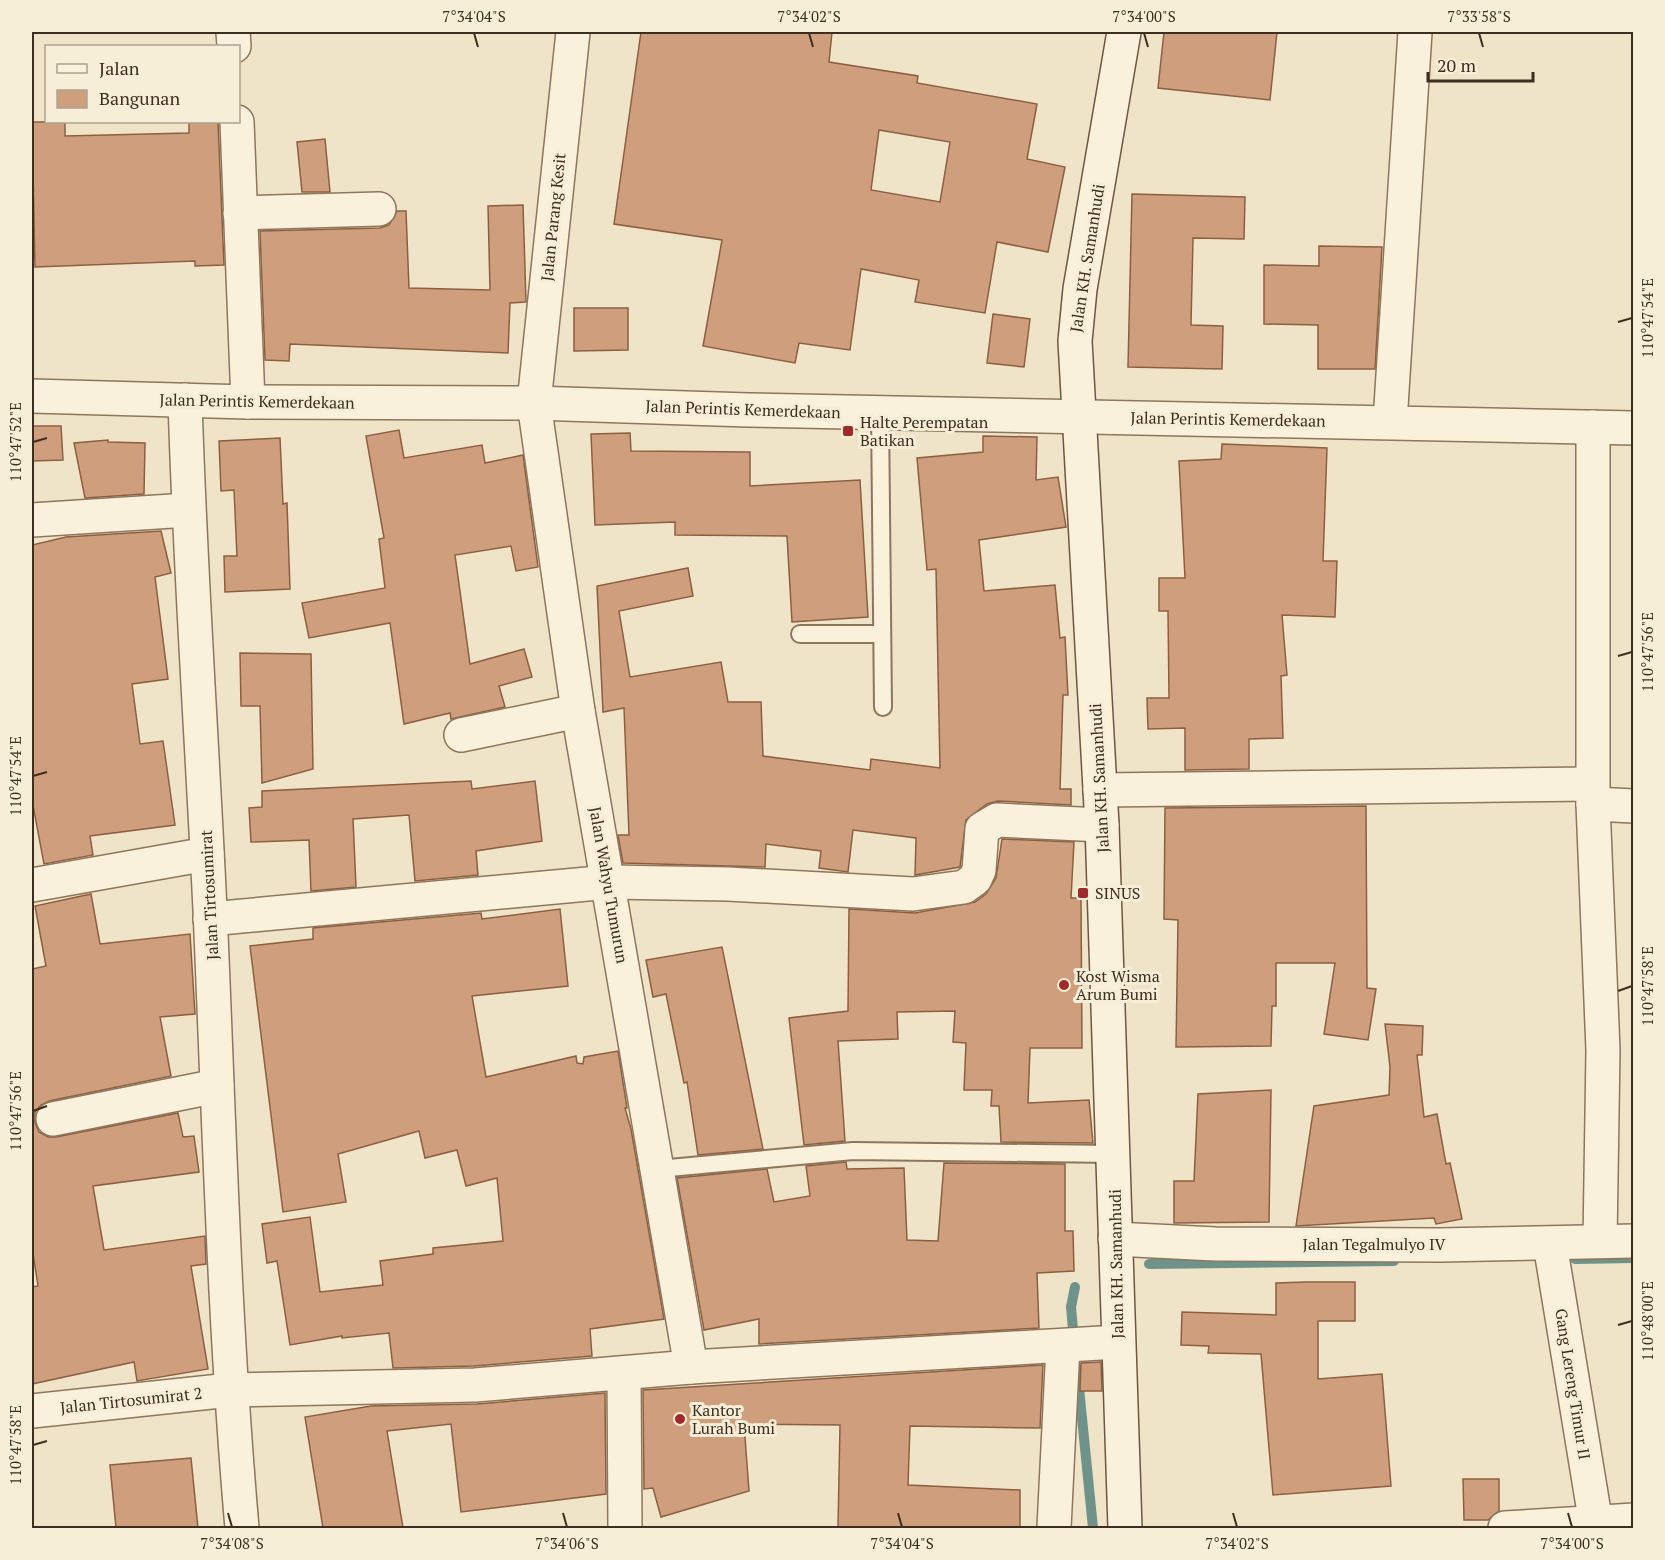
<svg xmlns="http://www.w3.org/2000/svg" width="1665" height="1560" font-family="'PT Serif',serif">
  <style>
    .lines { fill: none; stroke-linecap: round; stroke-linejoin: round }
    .stream { stroke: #6f938a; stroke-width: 10 }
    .building { fill: #cf9f7d; stroke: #8d5f41; stroke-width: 1.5; fill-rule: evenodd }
    .service-casing { stroke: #8d765c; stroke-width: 20 }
    .minor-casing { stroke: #8d765c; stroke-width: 36 }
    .tertiary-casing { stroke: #8d765c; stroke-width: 36 }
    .secondary-casing { stroke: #6f573f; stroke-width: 36 }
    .service { stroke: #faf1dc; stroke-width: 16 }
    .minor { stroke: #faf1dc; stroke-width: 33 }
    .tertiary { stroke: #faf1dc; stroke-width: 33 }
    .secondary { stroke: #faf1dc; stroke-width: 33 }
    .ticks { fill: none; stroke: #3d2e20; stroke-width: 2 }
    .poi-dot { fill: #9e2a2b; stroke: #f7eed8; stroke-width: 2 }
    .labels { text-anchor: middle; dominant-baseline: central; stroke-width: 6; stroke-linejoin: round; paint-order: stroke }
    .street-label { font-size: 16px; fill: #3d2e20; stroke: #f7eed8 }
    .poi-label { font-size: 16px; fill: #3d2e20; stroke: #f7eed8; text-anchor: start }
    .neatline { fill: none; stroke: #3d2e20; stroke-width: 2 }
    .ticks-label { font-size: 15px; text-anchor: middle; fill: #3d2e20 }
  </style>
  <rect width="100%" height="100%" fill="#f0e4c8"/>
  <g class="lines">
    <!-- stream -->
    <g class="stream">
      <polyline points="1575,1259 1634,1258"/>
      <polyline points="1149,1264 1394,1261"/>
      <polyline points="1074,1340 1071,1307 1075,1287"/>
      <polyline points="1077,1368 1093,1528"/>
    </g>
  </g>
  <!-- building -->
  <g class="building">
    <path d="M641 32H832L829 62 918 76 917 83 1037 104 1027 159 1065 167 1048 252 997 242 985 313 915 302 919 280 861 269 850 350 799 343 795 363 703 346 722 240 614 224ZM879 130 950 142 940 202 871 190Z"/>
    <polygon points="1164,32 1277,32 1270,100 1158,88"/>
    <polygon points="32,122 65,122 65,136 189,133 189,122 218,122 224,265 195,266 195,261 35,267"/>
    <polygon points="325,139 330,192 302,192 297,142"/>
    <polygon points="1132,194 1245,197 1244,239 1193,238 1191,325 1223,326 1222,369 1128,367"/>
    <polygon points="523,205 526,302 510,303 508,353 290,344 289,361 265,360 260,231 380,228 389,225 397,211 406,211 409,288 490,290 488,206"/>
    <polygon points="1319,246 1382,247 1375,369 1318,369 1318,325 1264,324 1264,265 1319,266"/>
    <polygon points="574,308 628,308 628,350 574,351"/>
    <polygon points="993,314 1030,319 1024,367 987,363"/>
    <polygon points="32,426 61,426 63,460 32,461"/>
    <polygon points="399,430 404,458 482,445 485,463 523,455 538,567 516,571 511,546 455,555 470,664 524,649 532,677 499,686 505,707 451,719 450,713 404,724 390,623 309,638 302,603 385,588 379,539 384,538 366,436"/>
    <polygon points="630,433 631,451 750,452 750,486 860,480 868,617 792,622 787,536 675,535 675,522 595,525 591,434"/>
    <polygon points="983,436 1037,437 1036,480 1058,477 1066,527 979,540 984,591 1055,585 1060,638 1065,637 1068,695 1063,695 1060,789 1071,789 1071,805 998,801 987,804 966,820 960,867 915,875 916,838 853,830 848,872 819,868 821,851 766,844 765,867 623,863 618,835 629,835 624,708 603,712 597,586 688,568 693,596 619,611 630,677 721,662 728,702 761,702 763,756 870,770 871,759 940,768 936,569 927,570 917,458 983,452"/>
    <polygon points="280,438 283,504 287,503 290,589 225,592 224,556 237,556 234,490 221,491 219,441"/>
    <polygon points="108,440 108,442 145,443 144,494 85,498 74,443"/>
    <polygon points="1222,444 1327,448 1323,561 1337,561 1335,617 1282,615 1287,675 1281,676 1283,738 1249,739 1249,769 1185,770 1185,728 1148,729 1147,698 1169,698 1168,611 1159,611 1159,578 1185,578 1179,461 1221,459"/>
    <polygon points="161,531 171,573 155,577 168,679 132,684 140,744 163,741 175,825 90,836 93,855 44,864 32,800 32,545 66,537"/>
    <polygon points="240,653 311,654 313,769 262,783 260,706 241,706"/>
    <polygon points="471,781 472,789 535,781 542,841 476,851 478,875 415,881 409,815 353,819 356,887 311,891 309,840 251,842 249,808 262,807 262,791"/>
    <polygon points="1366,806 1367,988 1376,989 1368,1040 1324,1034 1335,963 1276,963 1276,1006 1272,1006 1271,1046 1176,1047 1178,920 1164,919 1165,808"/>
    <polygon points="1002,839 1074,842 1071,898 1081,898 1082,1048 1030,1048 1028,1103 1089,1100 1093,1143 1001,1142 999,1106 991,1106 992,1090 964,1090 966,1043 953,1042 955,1011 897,1012 898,1039 838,1041 845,1141 804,1145 789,1018 848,1011 849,909 915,913 975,902 986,894 996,878"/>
    <polygon points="91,894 100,944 190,934 195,1014 160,1017 171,1076 49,1101 41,1105 35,1112 35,1123 39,1132 48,1137 56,1137 178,1113 183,1137 194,1136 199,1172 93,1186 104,1250 205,1236 206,1264 191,1266 208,1369 137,1381 134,1362 32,1384 32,1287 38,1286 32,1247 32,969 46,966 35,906"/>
    <polygon points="560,909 568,986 472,996 486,1077 576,1056 577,1063 583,1064 584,1057 618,1051 627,1108 625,1108 631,1129 664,1319 590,1329 592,1356 474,1366 393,1368 389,1333 342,1338 342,1336 290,1345 277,1261 267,1263 262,1224 310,1217 320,1292 383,1285 380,1261 433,1254 433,1248 503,1241 497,1178 466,1186 457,1150 425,1158 419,1131 338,1154 346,1202 283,1212 250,946 313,939 313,928 481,913 482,919"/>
    <polygon points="722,947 763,1149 698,1155 687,1082 684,1083 666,994 653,997 646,960"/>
    <polygon points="1385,1024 1423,1026 1422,1055 1417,1055 1424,1117 1437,1114 1446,1164 1450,1163 1462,1219 1436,1224 1434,1218 1296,1226 1314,1106 1389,1095 1390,1067"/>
    <polygon points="1271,1090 1269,1222 1174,1223 1174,1181 1194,1181 1198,1094"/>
    <polygon points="846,1162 847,1169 904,1168 907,1240 938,1241 944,1163 1065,1164 1065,1231 1073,1231 1074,1271 1037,1273 1039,1328 759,1344 759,1319 704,1330 677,1178 767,1169 774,1202 810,1196 806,1166"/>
    <polygon points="1306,1282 1355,1282 1355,1321 1318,1321 1318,1379 1382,1374 1391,1486 1273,1495 1261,1354 1208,1353 1209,1346 1181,1345 1182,1312 1276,1315 1276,1283"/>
    <polygon points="1101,1362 1102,1391 1080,1391 1081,1363"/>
    <polygon points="1043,1365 1040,1428 910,1426 908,1485 1020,1490 1020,1528 838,1528 840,1425 744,1424 749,1491 661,1517 653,1488 644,1489 643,1390"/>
    <polygon points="605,1393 606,1494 461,1512 451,1424 387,1431 403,1528 323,1528 305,1417 371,1406 477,1404"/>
    <polygon points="191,1458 198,1528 116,1528 110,1465"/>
    <polygon points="1463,1479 1499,1479 1499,1511 1488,1520 1464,1520"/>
  </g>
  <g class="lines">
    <!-- service casing -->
    <g class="service-casing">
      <g id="service">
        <polyline points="880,412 883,707"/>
        <polyline points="800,634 882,634"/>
        <polyline points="658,1169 853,1151 1114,1154"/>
      </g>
    </g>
    <!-- minor casing -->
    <g class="minor-casing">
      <g id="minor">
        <polyline points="233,32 234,46"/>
        <polyline points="573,32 534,403 578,711 691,1367"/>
        <polyline points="237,122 248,402"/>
        <polyline points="240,213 379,209"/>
        <path d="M185 400C190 570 202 740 210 910 219 1117 224 1323 242 1528"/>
        <polyline points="1390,422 1415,32"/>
        <polyline points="1593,427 1593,804 1603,1050 1600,1241"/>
        <polyline points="32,520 188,510"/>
        <polyline points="461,735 578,711"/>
        <polyline points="1100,790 1592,784"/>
        <polyline points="1593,804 1634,806"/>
        <polyline points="32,885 207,854"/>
        <polyline points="210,919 609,882 728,884 913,894 964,887 975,879 979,870 982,829 997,820 1102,825"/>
        <polyline points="53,1119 217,1086"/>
        <polyline points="1115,1239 1215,1244 1440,1245 1634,1241"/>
        <polyline points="1550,1244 1596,1524"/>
        <polyline points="624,1373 625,1528"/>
        <polyline points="32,1411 230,1390 475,1385 691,1367 1118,1342"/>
        <polyline points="1054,1528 1063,1346"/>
        <polyline points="1505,1528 1634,1520"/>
      </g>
    </g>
    <!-- tertiary casing -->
    <g class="tertiary-casing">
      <polyline id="tertiary" points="32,396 248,402 534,403 748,410 1634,428"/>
    </g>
    <!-- secondary casing -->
    <g class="secondary-casing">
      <polyline id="secondary" points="1124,32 1080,289 1075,341 1102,825 1125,1528"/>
    </g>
    <!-- service -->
    <use href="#service" class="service"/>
    <!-- minor -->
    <use href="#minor" class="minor"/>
    <!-- tertiary -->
    <use href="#tertiary" class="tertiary"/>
    <!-- secondary -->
    <use href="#secondary" class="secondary"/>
  </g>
  <!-- ticks -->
  <path class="ticks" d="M474 33 478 47M809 33 813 47M1144 33 1148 47M1479 33 1483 47M1618 322 1632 318M33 442 47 438M1618 656 1632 652M33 776 47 772M1618 991 1632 986M33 1111 47 1106M1618 1325 1632 1321M33 1445 47 1441M228 1513 232 1527M563 1513 567 1527M898 1513 902 1527M1233 1513 1237 1527M1568 1513 1572 1527"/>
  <!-- markers -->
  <g class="poi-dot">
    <rect x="842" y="425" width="12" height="12" rx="3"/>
    <rect x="1077" y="887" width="12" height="12" rx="3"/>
    <circle cx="1064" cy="985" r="6"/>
    <circle cx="680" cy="1419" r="6"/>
  </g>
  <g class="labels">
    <!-- street labels -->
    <g class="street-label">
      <text transform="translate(553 217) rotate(-84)">Jalan Parang Kesit</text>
      <text transform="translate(1087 258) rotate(-81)">Jalan KH. Samanhudi</text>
      <text transform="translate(257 401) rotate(1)">Jalan Perintis Kemerdekaan</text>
      <text transform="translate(743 409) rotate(2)">Jalan Perintis Kemerdekaan</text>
      <text transform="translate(1228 419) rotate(1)">Jalan Perintis Kemerdekaan</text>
      <text transform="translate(1099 778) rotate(-93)">Jalan KH. Samanhudi</text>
      <text transform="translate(609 885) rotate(80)">Jalan Wahyu Tumurun</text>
      <text transform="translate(209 895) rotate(-93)">Jalan Tirtosumirat</text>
      <text x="1374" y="1244">Jalan Tegalmulyo IV</text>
      <text transform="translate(1116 1264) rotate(-91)">Jalan KH. Samanhudi</text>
      <text transform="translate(1573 1384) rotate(81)">Gang Lereng Timur II</text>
      <text transform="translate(131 1400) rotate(-6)">Jalan Tirtosumirat 2</text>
    </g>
    <!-- poi labels -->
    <g class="poi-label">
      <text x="860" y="422">Halte Perempatan<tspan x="860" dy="18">Batikan</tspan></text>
      <text x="1095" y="893">SINUS</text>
      <text x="1076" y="976">Kost Wisma<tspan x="1076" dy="18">Arum Bumi</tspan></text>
      <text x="692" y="1410">Kantor<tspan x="692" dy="18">Lurah Bumi</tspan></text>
    </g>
  </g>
  <!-- border -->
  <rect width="1665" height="1560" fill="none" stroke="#f7eed8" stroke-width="66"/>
  <!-- legend -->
  <rect x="45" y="45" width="195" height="78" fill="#f7eed8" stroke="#ada18e" stroke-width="1.5"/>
  <rect x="57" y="64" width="30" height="9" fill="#faf1dc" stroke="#ada18e" stroke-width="1.5"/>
  <text x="99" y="75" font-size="18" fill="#3d2e20">Jalan</text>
  <rect x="57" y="90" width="30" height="18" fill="#cf9f7d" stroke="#ada18e" stroke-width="1.5"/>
  <text x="99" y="105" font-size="18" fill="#3d2e20">Bangunan</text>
  <!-- scale -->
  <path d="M1428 72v9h105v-9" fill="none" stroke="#3d2e20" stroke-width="3"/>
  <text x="1437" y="72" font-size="18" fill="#3d2e20" stroke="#f7eed8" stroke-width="4.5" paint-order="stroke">20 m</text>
  <rect x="33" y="33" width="1599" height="1494" class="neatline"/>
  <g class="ticks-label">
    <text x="474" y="22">7°34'04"S</text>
    <text x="809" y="22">7°34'02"S</text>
    <text x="1144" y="22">7°34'00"S</text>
    <text x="1479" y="22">7°33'58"S</text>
    <text transform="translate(1648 318) rotate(-90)" y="5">110°47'54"E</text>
    <text transform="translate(16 442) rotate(-90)" y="5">110°47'52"E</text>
    <text transform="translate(1648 652) rotate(-90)" y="5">110°47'56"E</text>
    <text transform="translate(16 776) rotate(-90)" y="5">110°47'54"E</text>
    <text transform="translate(1648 986) rotate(-90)" y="5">110°47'58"E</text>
    <text transform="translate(16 1111) rotate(-90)" y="5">110°47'56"E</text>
    <text transform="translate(1648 1321) rotate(-90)" y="5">110°48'00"E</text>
    <text transform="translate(16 1445) rotate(-90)" y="5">110°47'58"E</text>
    <text x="232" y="1549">7°34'08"S</text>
    <text x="567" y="1549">7°34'06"S</text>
    <text x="902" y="1549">7°34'04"S</text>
    <text x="1237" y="1549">7°34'02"S</text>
    <text x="1572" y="1549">7°34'00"S</text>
  </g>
</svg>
